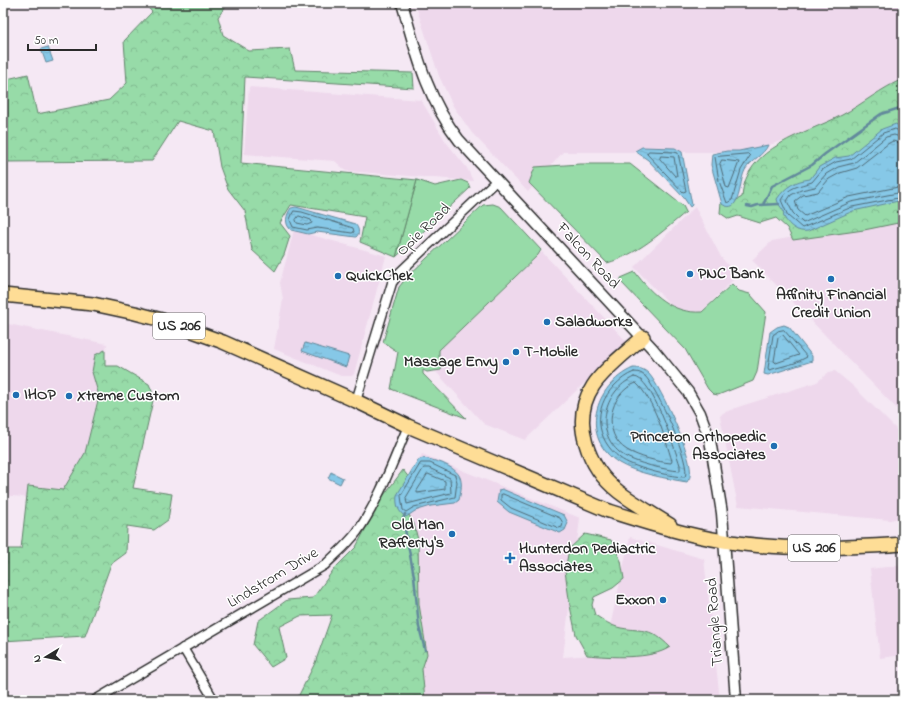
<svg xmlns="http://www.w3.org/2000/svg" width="906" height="703" font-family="'Indie Flower',sans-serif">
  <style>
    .built { fill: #eed8ec }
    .green { fill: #97dba8; stroke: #61836a }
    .forest { fill: url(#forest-crowns); stroke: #61836a }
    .water { fill: url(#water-ripples); stroke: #62899c }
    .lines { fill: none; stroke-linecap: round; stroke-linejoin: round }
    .shore { stroke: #4f6a76; stroke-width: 1 }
    .stream { stroke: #62899c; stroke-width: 2.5 }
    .minor-casing { stroke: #2b2b2b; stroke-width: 11 }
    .tertiary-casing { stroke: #2b2b2b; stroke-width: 13 }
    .trunk-casing { stroke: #2b2b2b; stroke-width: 16 }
    .minor { stroke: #fff; stroke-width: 8 }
    .tertiary { stroke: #fff; stroke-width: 10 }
    .trunk { stroke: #fedd96; stroke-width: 13 }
    .poi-dot { fill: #1f6fb2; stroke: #fff; stroke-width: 1.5 }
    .labels { text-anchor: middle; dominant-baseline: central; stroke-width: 3; stroke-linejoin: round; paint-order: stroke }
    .shield { fill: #fff; stroke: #6b6b6b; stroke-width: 1 }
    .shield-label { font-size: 15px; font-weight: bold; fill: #2b2b2b }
    .street-label { font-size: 16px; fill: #2b2b2b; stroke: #fff }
    .poi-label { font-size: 16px; font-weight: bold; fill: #2b2b2b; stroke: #fff; text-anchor: start }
  </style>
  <defs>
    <pattern id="forest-crowns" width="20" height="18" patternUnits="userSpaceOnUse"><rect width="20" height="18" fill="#97dba8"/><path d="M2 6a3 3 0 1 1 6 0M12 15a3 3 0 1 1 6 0" fill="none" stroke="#82bc91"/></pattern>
    <pattern id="water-ripples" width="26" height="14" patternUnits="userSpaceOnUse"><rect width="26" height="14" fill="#86c8e7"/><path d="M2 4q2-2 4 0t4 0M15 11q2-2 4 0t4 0" fill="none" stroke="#74acc6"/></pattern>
  </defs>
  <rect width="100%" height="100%" fill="#f5e8f4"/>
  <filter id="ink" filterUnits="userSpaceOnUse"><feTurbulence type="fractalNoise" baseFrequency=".025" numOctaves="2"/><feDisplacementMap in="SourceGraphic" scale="8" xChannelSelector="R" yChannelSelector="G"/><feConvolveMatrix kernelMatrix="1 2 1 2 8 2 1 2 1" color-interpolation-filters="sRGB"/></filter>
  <g filter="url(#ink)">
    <!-- built -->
    <g class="built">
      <polygon points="415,3 903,3 903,88 817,130 747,152 563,152 528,192 472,133 453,106 439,76"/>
      <polygon points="249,87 421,100 446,142 467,168 473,181 346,171 335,161 244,154"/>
      <polygon points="695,207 721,257 737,276 689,324 634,267"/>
      <polygon points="903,217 903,415 752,260 772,241"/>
      <polygon points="294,230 386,256 354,374 352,376 341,376 274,349 283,299 280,283"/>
      <polygon points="542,252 627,342 525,440 484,424 426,361"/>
      <polygon points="3,323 107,344 78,503 3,495"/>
      <polygon points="835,371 853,386 903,436 903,517 890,520 738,506 720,416 723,413 741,406 817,382 829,372"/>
      <polygon points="422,454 580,518 563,657 668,650 609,631 630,537 704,559 720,700 416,700 401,491"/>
      <polygon points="903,565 903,655 880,658 870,569"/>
    </g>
    <!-- green -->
    <g class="green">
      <path d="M580 164H630L683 206 686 212C662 232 637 255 607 263L529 183 535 167Z"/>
      <polygon points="417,180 435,186 461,180 468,183 470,188 396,257"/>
      <polygon points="493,204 501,207 541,250 538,255 439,350 439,356 442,367 441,370 427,372 423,370 423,374 466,418 391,389 398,352 383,342 399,287 407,277 483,205"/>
      <path d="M635 272C652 295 673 314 702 312L732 284 739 291 750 294 766 312 757 372 753 381 718 395 713 394 708 389 685 349 621 282V278Z"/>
    </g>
    <!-- forest -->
    <g class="forest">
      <polygon points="144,3 228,3 218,17 223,35 249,51 290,49 295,70 413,73 414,88 245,77 241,163 417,180 396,257 360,242 365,217 291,205 280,223 290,236 284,255 275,271 252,250 245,211 228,189 220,167 214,131 178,121 152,161 3,162 3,80 28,74 37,114 109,100 127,83 124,41 152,12"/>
      <path d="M903 79V222L864 230 793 240 787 228 776 218 760 223 738 216 729 219 720 213 721 202 735 201 742 197C745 146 806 134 842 115 863 104 881 88 903 79Z"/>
      <polygon points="105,350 105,366 118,366 149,384 154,396 133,488 172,494 168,520 154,530 127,526 126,553 111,564 85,636 3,641 3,549 21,549 28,486 63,490 85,453 99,396 92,372 95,355"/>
      <polygon points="403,470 410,479 404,506 414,524 418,540 419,604 427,654 422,669 425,700 304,700 298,697 315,663 332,615 300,616 279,627 286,658 271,667 253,645 258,621 287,600 313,598 334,569 356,547 381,499"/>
      <path d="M585 534 611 540 621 561 624 579 613 588 594 597 592 605 595 615C603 620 611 626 621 628 645 632 650 627 670 647 651 660 610 657 587 655L576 635 570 606 565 571 569 549Z"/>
    </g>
    <!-- water -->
    <g class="water">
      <polygon points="48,47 53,61 46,63 41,49"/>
      <path d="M896 124 903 130V200L853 211 808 231C798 233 789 226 784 217 783 215 784 212 783 210 780 206 778 204 777 199 786 186 795 181 810 179L819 167 835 158 849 156 882 129Z"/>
      <path d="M768 145C764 155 751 160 745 170 740 180 741 194 735 203 732 208 726 207 722 204L711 165 712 154 727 151H739Z"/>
      <polygon points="642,147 675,148 682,152 692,205 690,207 684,198 648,160 635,151"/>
      <path d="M296 207 355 224C359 228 360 234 356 237L317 232 308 234 291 230C284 224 286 215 291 208Z"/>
      <polygon points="784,325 789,327 812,356 812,361 768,375 764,374 770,332 777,327"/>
      <polygon points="305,343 349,356 346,367 302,351"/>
      <path d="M633 368C640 368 644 369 649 374 661 387 695 461 690 476 690 478 688 480 687 482 668 479 635 473 619 463 579 438 594 385 633 368Z"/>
      <path d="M423 458C430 459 435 461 442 463 462 472 464 479 459 500L455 503 431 506 415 511 406 517C398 512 396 505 397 495L418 460Z"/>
      <polygon points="331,472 343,478 340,484 328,478"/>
      <polygon points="502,489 564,515 568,523 565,530 560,533 509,512 497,502 499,490"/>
    </g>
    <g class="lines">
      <!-- shore -->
      <g class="shore">
        <path d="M903 133 895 129 883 133 851 159 836 162 822 170 812 182C799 186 788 187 781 200L788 216 802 228 852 207 903 197"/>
        <polyline points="903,138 894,135 886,137 854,163 838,167 826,174 815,187 801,190 791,195 787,201 793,213 803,223 851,202 903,192"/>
        <polyline points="903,144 893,141 889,143 857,168 840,173 829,179 818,192 803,195 795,201 798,210 805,216 849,197 903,186"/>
        <polygon points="649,151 674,152 678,153 686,191 683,192 647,154"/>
        <polygon points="748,154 750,156 741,170 732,200 727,203 719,181 715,157"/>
        <polygon points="661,156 674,157 677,176 675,176 660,159"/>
        <polygon points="722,160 739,162 729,188 726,187 720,164"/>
        <polygon points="294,211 302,212 353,228 354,232 352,233 318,228 307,230 293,227 290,220"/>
        <polygon points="299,216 311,220 312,223 307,225 297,223 296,220"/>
        <polygon points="784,330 807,357 795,363 769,370 768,368 773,335 778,331"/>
        <polygon points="783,335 799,355 776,363 774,361 778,338"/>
        <path d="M634 372C639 372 641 373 645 376 656 387 692 464 685 477 670 477 631 467 620 458 595 439 593 408 614 386 620 380 626 375 634 372Z"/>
        <path d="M634 377C652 376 675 450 680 465V471C665 470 635 463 623 455 593 434 603 391 634 377Z"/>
        <path d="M636 383C654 399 665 438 672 461L671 463C658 462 639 457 627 450 601 434 609 393 636 383Z"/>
        <polygon points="421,463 430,463 455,475 457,482 455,497 414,507 406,512 403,510 401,496"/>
        <polygon points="424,468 429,468 450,478 451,493 407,504 406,498"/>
        <polygon points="428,474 445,481 445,489 417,493 417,491"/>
        <polygon points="503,494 560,518 563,523 562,527 559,528 511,508 501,500 501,495"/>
      </g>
      <!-- stream -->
      <g class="stream">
        <polyline points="763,205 772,186 812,165 825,154 881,114 903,107"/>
        <polyline points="747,206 752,207 758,205 779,204"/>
        <polyline points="405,514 403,519 414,576 419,627 425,650"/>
      </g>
      <!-- minor casing -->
      <g class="minor-casing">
        <g id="minor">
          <polyline points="356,401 392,283 400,272 497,180"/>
          <polyline points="183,648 214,700"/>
          <path d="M95 700 325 565C336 554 348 544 357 532 378 503 394 459 408 426"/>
        </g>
      </g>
      <!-- tertiary casing -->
      <g class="tertiary-casing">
        <path id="tertiary" d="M402 3C416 52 427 99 459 140L653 349 688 392 700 413 710 440 722 513 736 700"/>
      </g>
      <!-- trunk casing -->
      <g class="trunk-casing">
        <g id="trunk">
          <path d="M3 295 93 304 135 313 162 320 223 342 356 401 408 426 606 510C644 522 684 535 724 541 783 551 843 548 903 544"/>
          <path d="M643 337C627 352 604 369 593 386 570 421 588 468 619 492 635 504 653 514 670 525"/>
        </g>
      </g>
      <!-- minor -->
      <use href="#minor" class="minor"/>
      <!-- tertiary -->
      <use href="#tertiary" class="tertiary"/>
      <!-- trunk -->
      <use href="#trunk" class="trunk"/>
    </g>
  </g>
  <!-- markers -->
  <g class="poi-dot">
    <circle cx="690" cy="274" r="4"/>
    <circle cx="338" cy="276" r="4"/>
    <circle cx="831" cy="279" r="4"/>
    <circle cx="547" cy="322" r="4"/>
    <circle cx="516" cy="352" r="4"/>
    <circle cx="506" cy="362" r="4"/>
    <circle cx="16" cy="395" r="4"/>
    <circle cx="69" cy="396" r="4"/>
    <circle cx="774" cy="446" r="4"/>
    <circle cx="452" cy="534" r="4"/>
    <path d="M508 552h4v4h4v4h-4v4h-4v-4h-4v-4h4z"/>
    <circle cx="663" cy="600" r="4"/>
  </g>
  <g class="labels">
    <!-- shield labels -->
    <g class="shield">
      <rect x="153" y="313" width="52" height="26" rx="3"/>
      <rect x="788" y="535" width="52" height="26" rx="3"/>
    </g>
    <g class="shield-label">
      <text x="179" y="326">US 206</text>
      <text x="814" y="548">US 206</text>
    </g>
    <!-- street labels -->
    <g class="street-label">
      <text transform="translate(424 230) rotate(-44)">Opie Road</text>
      <text transform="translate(588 256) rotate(47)">Falcon Road</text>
      <text transform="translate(273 578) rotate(-31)">Lindstrom Drive</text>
      <text transform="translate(715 622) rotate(-94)">Triangle Road</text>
    </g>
    <!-- poi labels -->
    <g class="poi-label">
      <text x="698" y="274">PNC Bank</text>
      <text x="346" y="276">QuickChek</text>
      <text x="831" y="295" text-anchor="middle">Affinity Financial<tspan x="831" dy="18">Credit Union</tspan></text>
      <text x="555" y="322">Saladworks</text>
      <text x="524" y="352">T-Mobile</text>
      <text x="498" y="362" text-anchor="end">Massage Envy</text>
      <text x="24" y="395">IHOP</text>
      <text x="77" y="396">Xtreme Custom</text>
      <text x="766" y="437" text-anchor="end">Princeton Orthopedic<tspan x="766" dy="18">Associates</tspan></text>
      <text x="444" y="525" text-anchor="end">Old Man<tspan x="444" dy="18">Rafferty's</tspan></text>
      <text x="519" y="549">Hunterdon Pediactric<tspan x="519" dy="18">Associates</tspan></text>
      <text x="655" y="600" text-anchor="end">Exxon</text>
    </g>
  </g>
  <!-- margin -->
  <rect width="906" height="703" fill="none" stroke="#fff" stroke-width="16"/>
  <rect x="8" y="8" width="890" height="687" fill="none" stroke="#2b2b2b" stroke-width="1.5" filter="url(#ink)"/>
  <!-- north arrow -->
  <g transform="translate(46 657) rotate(260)" stroke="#ffffff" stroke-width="3" paint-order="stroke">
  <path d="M0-3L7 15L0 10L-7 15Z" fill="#2b2b2b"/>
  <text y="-6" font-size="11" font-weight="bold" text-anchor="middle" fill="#2b2b2b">N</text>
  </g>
  <!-- scale -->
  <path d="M28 44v6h68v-6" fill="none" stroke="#2b2b2b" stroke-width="2"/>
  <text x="34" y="44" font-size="12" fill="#2b2b2b" stroke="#ffffff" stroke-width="3" paint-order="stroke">50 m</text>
</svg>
